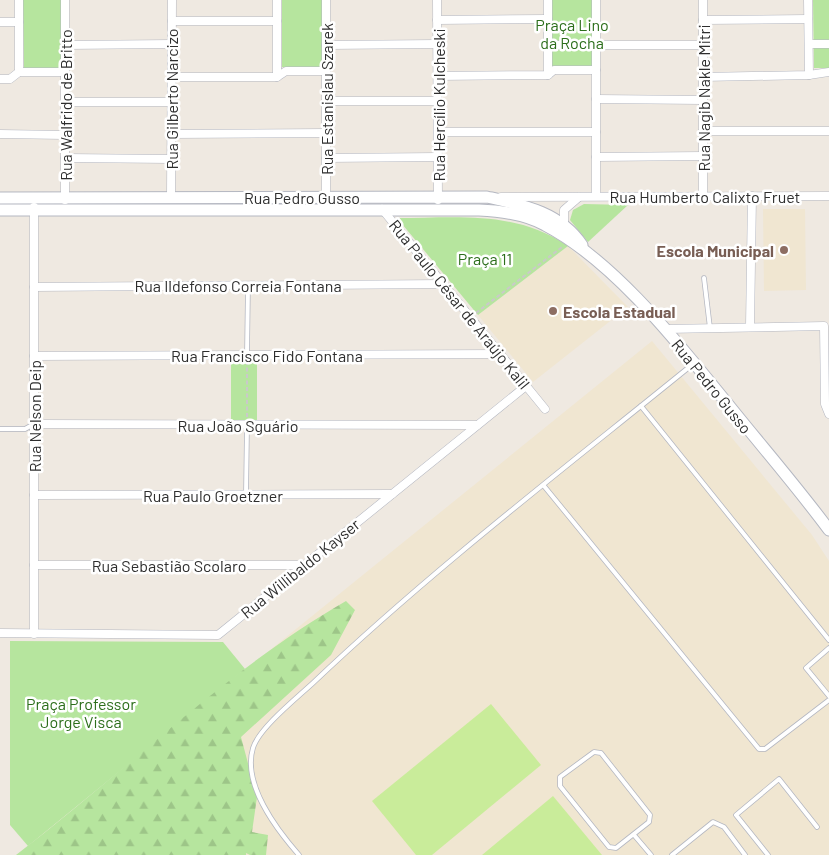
<svg xmlns="http://www.w3.org/2000/svg" width="829" height="855" font-family="Barlow,sans-serif">
  <style>
    .education { fill: #f0e6d1 }
    .green { fill: #b6e59e }
    .forest { fill: url(#forest-firs) }
    .pitch { fill: #c9ec9a }
    .lines { fill: none; stroke-linecap: round; stroke-linejoin: round }
    .lane-casing { stroke: #b4b7c1; stroke-width: 5.5 }
    .street-casing { stroke: #b4b7c1; stroke-width: 9 }
    .secondary-casing { stroke: #b4b7c1; stroke-width: 13 }
    .path { stroke: #c9c9c9; stroke-width: 2; stroke-dasharray: 4 2.5; stroke-linecap: butt }
    .lane { stroke: #fff; stroke-width: 4 }
    .street { stroke: #fff; stroke-width: 8 }
    .secondary { stroke: #fff; stroke-width: 11 }
    .education-dot { fill: #8d6e63; stroke: #fff; stroke-width: 2 }
    .labels { text-anchor: middle; dominant-baseline: central; stroke-width: 5; stroke-linejoin: round; paint-order: stroke }
    .park-label { font-size: 16px; fill: #2c6e1b; stroke: #fff }
    .street-label { font-size: 16px; fill: #2e2e2e; stroke: #fff }
    .education-label { font-size: 16px; font-weight: bold; fill: #785e54; stroke: #fff; text-anchor: end }
  </style>
  <defs>
    <pattern id="forest-firs" width="22" height="20" patternUnits="userSpaceOnUse" patternTransform="scale(1.25)"><rect width="22" height="20" fill="#b6e59e"/><path d="M5 1l3.5 6h-7zM16 11l3.5 6h-7z" fill="#9dc588"/></pattern>
  </defs>
  <rect width="100%" height="100%" fill="#efe9e1"/>
  <!-- education -->
  <g class="education">
    <polygon points="763,209 805,209 806,290 764,291"/>
    <polygon points="568,246 628,307 533,382 478,315"/>
    <polygon points="652,341 812,535 829,561 829,855 33,855 28,846"/>
  </g>
  <!-- green -->
  <g class="green">
    <polygon points="23,0 61,0 62,68 24,69"/>
    <rect x="282" y="0" width="40" height="67"/>
    <rect x="552" y="0" width="41" height="66"/>
    <polygon points="813,0 829,0 829,68 814,68"/>
    <polygon points="584,204 628,205 588,242 570,220 573,210"/>
    <path d="M397 218C458 218 515 210 568 246L478 315Z"/>
    <rect x="231" y="360" width="26" height="61"/>
    <polygon points="10,641 223,642 245,669 28,846 10,825"/>
  </g>
  <!-- forest -->
  <path class="forest" d="M346 601 355 610 331 655 241 737 257 797 252 832 268 835 266 855H250L246 853V855H16C126 771 226 670 346 601Z"/>
  <!-- pitch -->
  <g class="pitch">
    <polygon points="491,704 541,765 432,855 416,855 372,801"/>
    <polygon points="553,796 602,855 482,855"/>
  </g>
  <g class="lines">
    <!-- lane casing -->
    <g class="lane-casing">
      <g id="lane">
        <polyline points="704,278 710,328"/>
        <polyline points="247,355 248,285"/>
        <polyline points="641,406 829,640"/>
        <polyline points="0,429 25,429 34,424"/>
        <polyline points="544,486 759,749 765,749 829,700"/>
        <polyline points="246,495 247,425"/>
        <polyline points="829,648 806,668 829,696"/>
        <polygon points="594,752 601,753 650,815 649,822 616,848 609,847 560,786 560,777"/>
        <polyline points="634,835 651,855"/>
        <path d="M299 855C277 830 242 784 253 748 259 728 298 697 314 682 433 569 565 468 693 364"/>
        <polyline points="672,855 713,822 724,827 745,855"/>
        <polyline points="768,855 736,815 779,779 817,827"/>
      </g>
    </g>
    <!-- street casing -->
    <g class="street-casing">
      <g id="street">
        <polyline points="19,0 19,72"/>
        <polyline points="326,0 326,197"/>
        <polyline points="437,0 438,200"/>
        <polyline points="703,0 703,196"/>
        <polyline points="808,0 809,75"/>
        <polyline points="437,20 548,19"/>
        <polyline points="703,20 808,19"/>
        <polyline points="172,21 277,21"/>
        <polyline points="0,22 19,22"/>
        <polyline points="809,44 829,44"/>
        <polyline points="65,45 172,44"/>
        <polyline points="326,45 437,44"/>
        <polyline points="548,45 703,45"/>
        <polyline points="548,75 548,0"/>
        <polyline points="437,76 548,75 554,70 596,70"/>
        <polyline points="172,77 277,77 286,71 326,71"/>
        <polyline points="277,77 277,0"/>
        <polyline points="703,77 809,75 829,72"/>
        <polyline points="0,79 10,79 19,72 65,72"/>
        <polyline points="596,99 703,100"/>
        <polyline points="326,101 438,101"/>
        <polyline points="65,102 171,102"/>
        <polyline points="703,131 829,131"/>
        <polyline points="438,132 596,132"/>
        <polyline points="0,134 65,135"/>
        <polyline points="171,134 326,133"/>
        <polyline points="596,157 703,156"/>
        <polyline points="65,158 171,159"/>
        <polyline points="326,158 438,157"/>
        <polyline points="596,196 596,0"/>
        <polyline points="501,197 829,196"/>
        <polyline points="171,198 172,0"/>
        <polyline points="65,200 65,0"/>
        <polyline points="34,207 34,634"/>
        <polyline points="382,209 545,409"/>
        <polyline points="564,225 564,210 579,197"/>
        <polyline points="34,287 443,284"/>
        <polyline points="750,327 752,196"/>
        <polyline points="665,329 824,326 825,404 829,414"/>
        <polyline points="34,356 500,354"/>
        <polyline points="34,424 477,425"/>
        <polyline points="34,495 392,494"/>
        <polyline points="34,565 305,565"/>
        <polyline points="0,633 218,635 526,386"/>
      </g>
    </g>
    <!-- secondary casing -->
    <g class="secondary-casing">
      <g id="secondary">
        <path d="M0 198 487 197C523 205 560 212 582 245"/>
        <path d="M0 210H479C503 211 525 214 545 225 616 262 681 347 731 408 764 449 798 488 829 530"/>
      </g>
    </g>
    <!-- path -->
    <g class="path">
      <polyline points="476,313 562,247"/>
      <polyline points="247,417 247,362"/>
    </g>
    <!-- lane -->
    <use href="#lane" class="lane"/>
    <!-- street -->
    <use href="#street" class="street"/>
    <!-- secondary -->
    <use href="#secondary" class="secondary"/>
  </g>
  <!-- markers -->
  <g class="education-dot">
    <circle cx="784" cy="250" r="5"/>
    <circle cx="553" cy="311" r="5"/>
  </g>
  <g class="labels">
    <!-- park labels -->
    <g class="park-label">
      <text x="572" y="24">Praça Lino<tspan x="572" dy="18">da Rocha</tspan></text>
      <text x="485" y="258">Praça 11</text>
      <text x="81" y="703">Praça Professor<tspan x="81" dy="18">Jorge Visca</tspan></text>
    </g>
    <!-- street labels -->
    <g class="street-label">
      <text transform="translate(703 98) rotate(-90)">Rua Nagib Nakle Mitri</text>
      <text transform="translate(171 99) rotate(-90)">Rua Gilberto Narcizo</text>
      <text transform="translate(326 99) rotate(-90)">Rua Estanislau Szarek</text>
      <text transform="translate(65 105) rotate(-90)">Rua Walfrido de Britto</text>
      <text transform="translate(438 105) rotate(-90)">Rua Hercílio Kulcheski</text>
      <text x="705" y="196">Rua Humberto Calixto Fruet</text>
      <text x="302" y="197">Rua Pedro Gusso</text>
      <text x="238" y="285">Rua Ildefonso Correia Fontana</text>
      <text transform="translate(460 304) rotate(51)">Rua Paulo César de Araújo Kalil</text>
      <text x="267" y="355">Rua Francisco Fido Fontana</text>
      <text transform="translate(712 386) rotate(51)">Rua Pedro Gusso</text>
      <text transform="translate(34 416) rotate(-90)">Rua Nelson Deip</text>
      <text x="238" y="425">Rua João Sguário</text>
      <text x="213" y="495">Rua Paulo Groetzner</text>
      <text x="169" y="565">Rua Sebastião Scolaro</text>
      <text transform="translate(300 568) rotate(-39)">Rua Willibaldo Kayser</text>
    </g>
    <!-- education labels -->
    <g class="education-label">
      <text x="774" y="250">Escola Municipal</text>
      <text x="563" y="311" text-anchor="start">Escola Estadual</text>
    </g>
  </g>
</svg>
